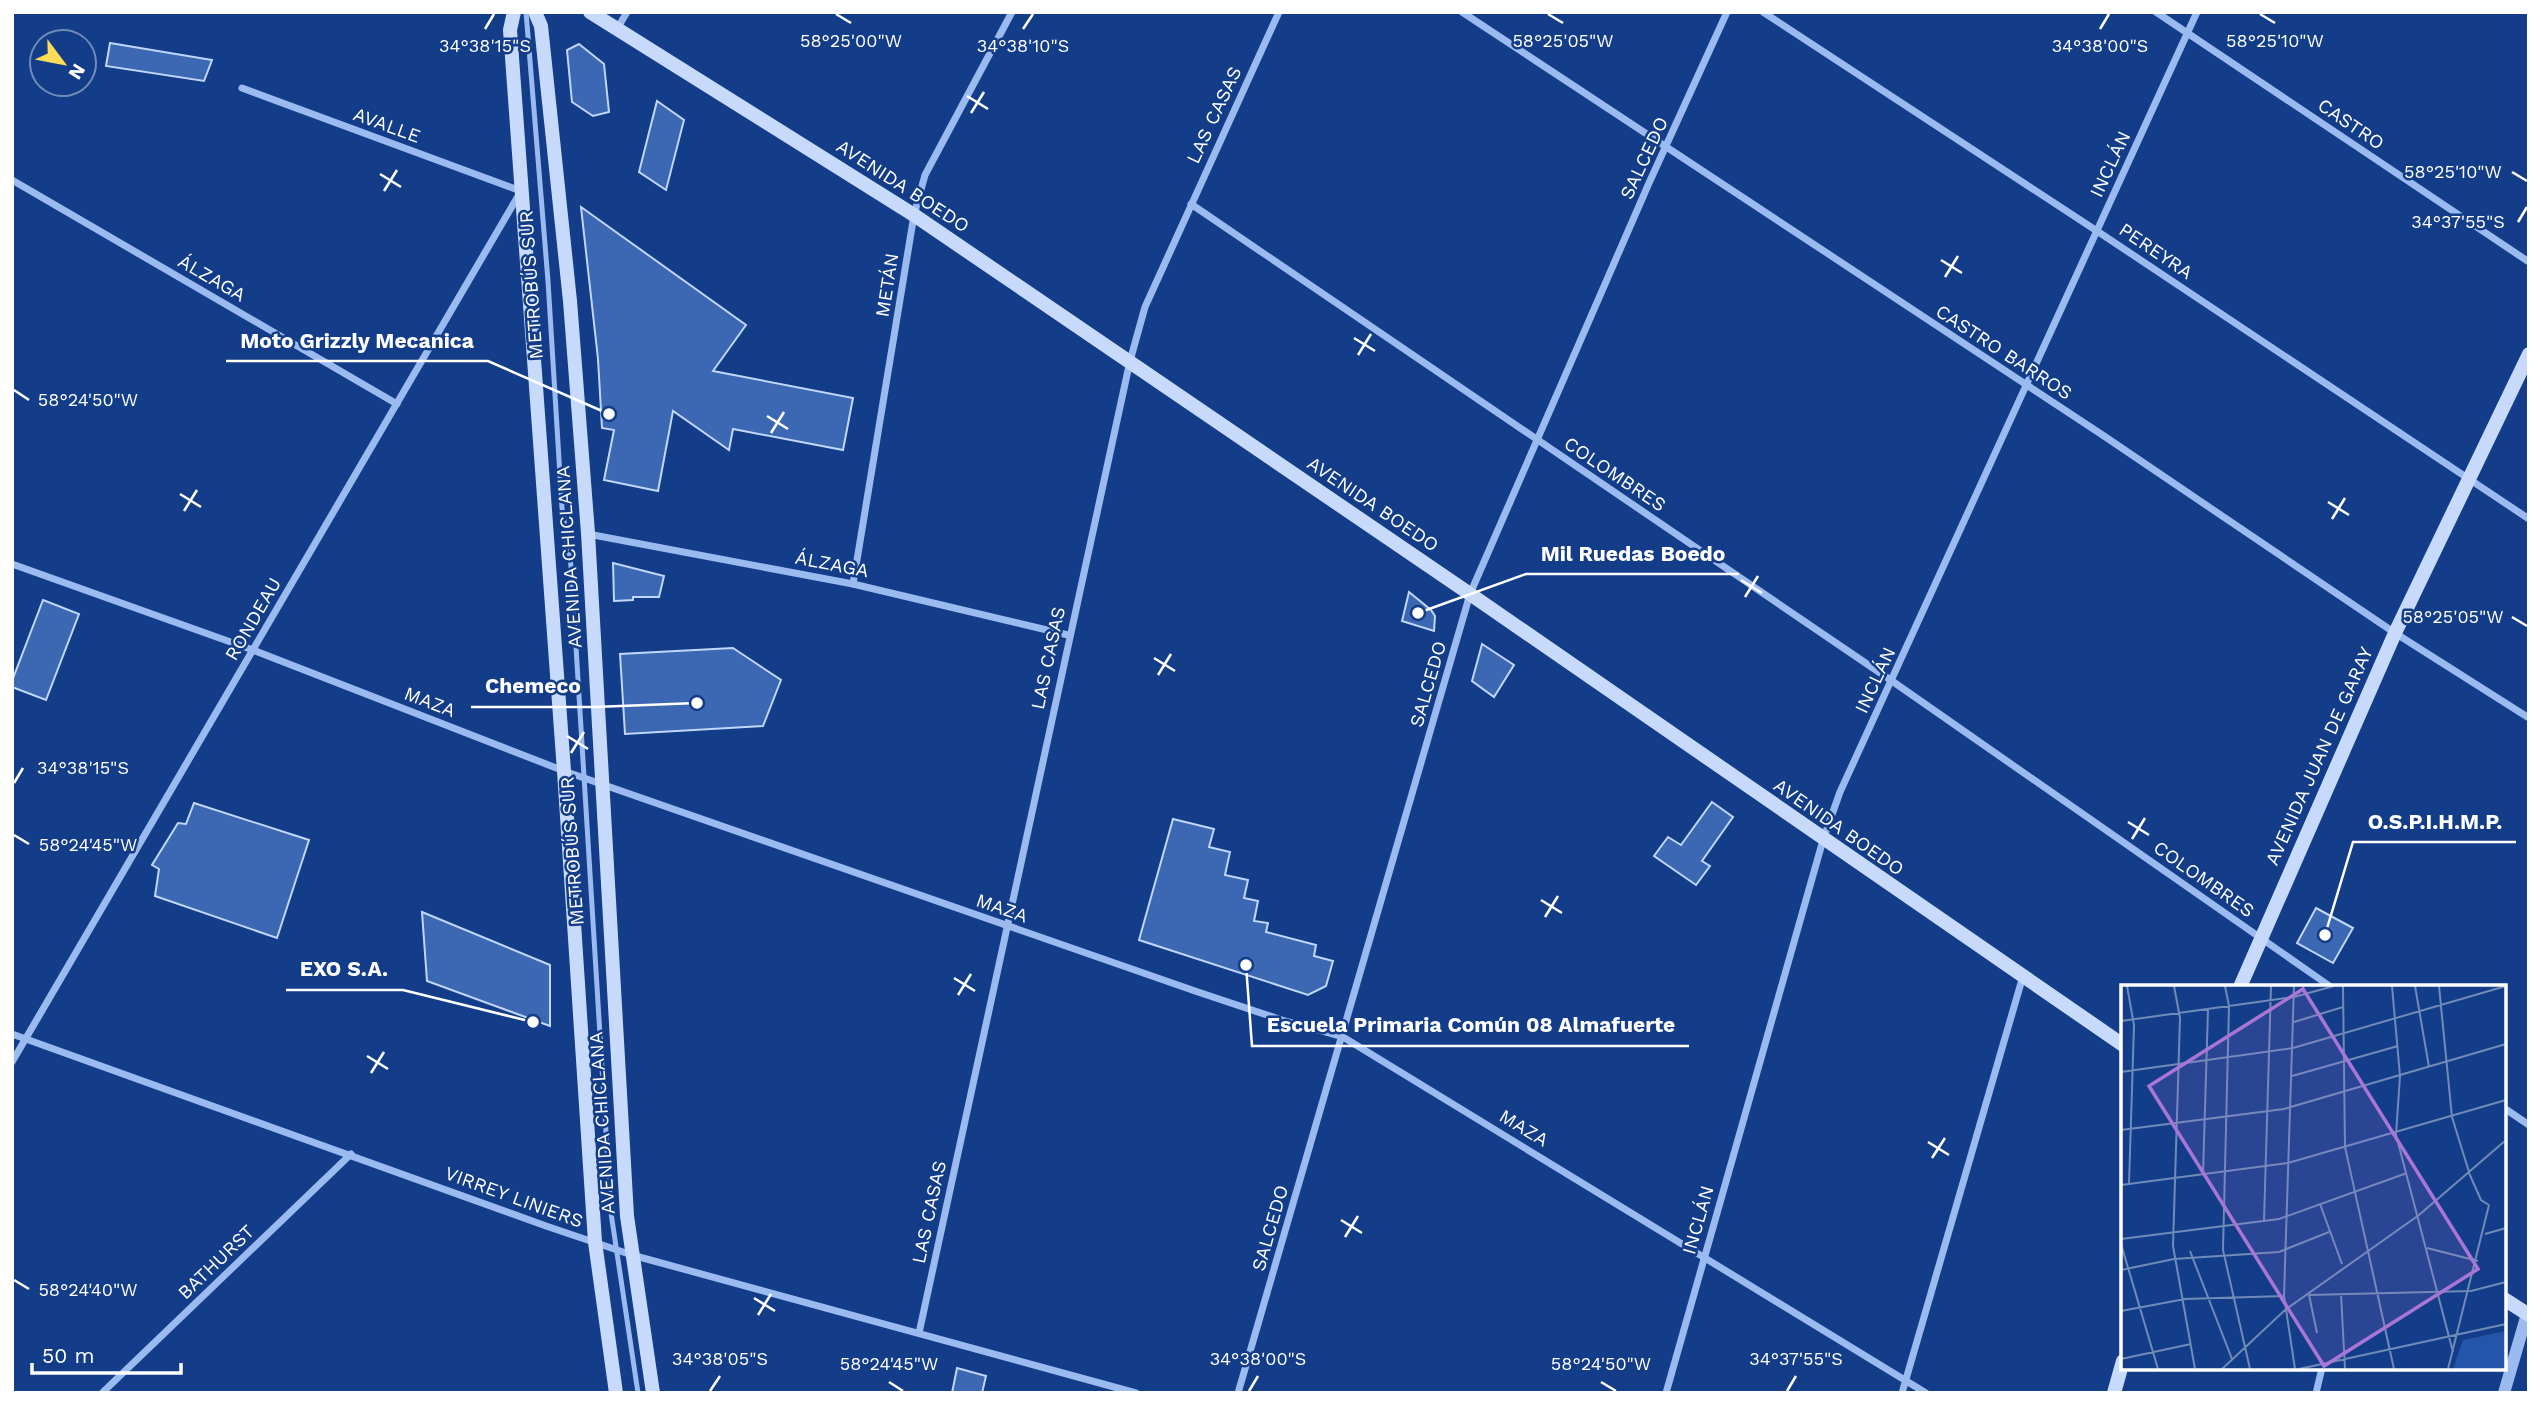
<svg xmlns="http://www.w3.org/2000/svg" width="2541" height="1405" font-family="'Work Sans',sans-serif">
  <style>
    .building { fill: #3c67b3; stroke: #c0d6fc; stroke-width: 2 }
    .lines { fill: none; stroke-linecap: round; stroke-linejoin: round }
    .service { stroke: #9abaf0; stroke-width: 5 }
    .minor { stroke: #9abaf0; stroke-width: 7 }
    .tertiary { stroke: #9abaf0; stroke-width: 12 }
    .secondary { stroke: #c7dafb; stroke-width: 14 }
    .ticks { fill: none; stroke: #fff; stroke-width: 2.5 }
    .labels { text-anchor: middle; dominant-baseline: central; stroke-width: 5; stroke-linejoin: round; paint-order: stroke }
    .street-label { font-size: 19px; fill: #fff; stroke: #133d89 }
    .inset-road { fill: none; stroke: #718bb8; stroke-width: 2 }
    .view { fill: #a976d5; fill-opacity: 0.15; stroke: #a976d5; stroke-width: 3.5 }
    .inset-edge { fill: none; stroke: #fff; stroke-width: 3.5 }
    .ticks-label { font-size: 18px; text-anchor: middle; fill: #fff; stroke: #133d89; stroke-width: 5; stroke-linejoin: round; paint-order: stroke }
    .leader { fill: none; stroke: #fff; stroke-width: 2.5 }
    .callout-dot { fill: #fff; stroke: #133d89; stroke-width: 2.5 }
    .callout-label { font-size: 21px; text-anchor: middle; font-weight: bold; fill: #fff; stroke: #133d89; stroke-width: 5; stroke-linejoin: round; paint-order: stroke }
  </style>
  <rect width="100%" height="100%" fill="#133d89"/>
  <!-- building -->
  <g class="building">
    <polygon points="110,43 212,60 204,81 106,66"/>
    <polygon points="579,44 604,64 609,112 593,116 572,102 567,50"/>
    <polygon points="657,101 684,120 666,190 639,172"/>
    <polygon points="581,207 746,325 713,371 853,398 843,450 733,429 729,450 673,411 658,491 604,480 614,430 602,428 598,359"/>
    <polygon points="613,563 664,576 659,597 633,597 633,600 614,601"/>
    <polygon points="1409,592 1431,610 1435,616 1434,631 1402,621"/>
    <polygon points="43,600 79,614 46,700 12,687 12,681"/>
    <polygon points="1482,644 1514,665 1494,697 1472,681"/>
    <polygon points="733,648 781,680 763,726 625,734 620,654"/>
    <polygon points="1712,802 1733,817 1702,861 1710,866 1696,885 1654,856 1668,837 1681,845"/>
    <polygon points="194,803 309,840 277,938 155,896 159,869 152,865 178,823 186,824"/>
    <polygon points="1173,819 1214,829 1209,847 1230,852 1225,875 1248,880 1244,898 1258,901 1254,921 1268,923 1266,932 1316,945 1314,956 1333,961 1326,986 1308,995 1139,940"/>
    <polygon points="2316,908 2353,928 2333,963 2297,943"/>
    <polygon points="422,912 550,965 550,1026 427,981"/>
    <polygon points="957,1368 986,1376 982,1393 952,1393"/>
  </g>
  <g class="lines">
    <!-- service -->
    <polyline class="service" points="526,12 548,281 562,508 571,566 611,1213 638,1393"/>
    <!-- minor -->
    <g class="minor">
      <polyline points="1462,12 2104,436 2395,633 2529,718"/>
      <polyline points="1763,12 2097,231 2529,519"/>
      <polyline points="2156,12 2529,262"/>
      <polyline points="617,29 627,12"/>
      <polyline points="12,180 397,404"/>
      <polyline points="1191,204 1892,681 2331,987"/>
      <polyline points="588,534 853,584 1068,635"/>
      <polyline points="12,564 253,650 564,771 1195,991 1282,1020 1343,1037 1926,1393"/>
      <polyline points="853,584 914,215 925,175 1012,12"/>
      <polyline points="12,1034 546,1226 632,1255 1136,1393"/>
      <polyline points="12,1062 521,191 242,88"/>
      <polyline points="2504,1108 2529,1125"/>
      <polyline points="919,1333 1130,361 1145,307 1279,12"/>
      <polyline points="102,1393 351,1154"/>
      <polyline points="1238,1393 1470,594 1649,183 1727,12"/>
      <polyline points="1666,1393 1823,840 1840,792 2197,12"/>
      <polyline points="1902,1393 2023,976"/>
      <polyline points="2316,1393 2322,1368"/>
    </g>
    <!-- tertiary -->
    <polyline class="tertiary" points="2504,1393 2527,1314"/>
    <!-- secondary -->
    <g class="secondary">
      <polyline points="514,12 510,30 564,771 595,1242 616,1393"/>
      <polyline points="535,12 541,26 570,301 588,533 627,1216 653,1393"/>
      <polyline points="590,12 914,215 1470,594 2123,1045"/>
      <polyline points="2240,987 2395,633 2529,354"/>
      <polyline points="2504,1299 2529,1315"/>
      <polyline points="2114,1393 2123,1361"/>
    </g>
  </g>
  <!-- ticks -->
  <path class="ticks" d="M836 14 851 23M1548 14 1563 23M2260 14 2275 23M485 29 494 14M1023 29 1033 14M2100 29 2109 14M967 96 988 109M971 113 984 92M2512 172 2527 181M380 174 401 187M384 191 397 170M2518 222 2527 207M1941 260 1962 273M1945 277 1958 256M1354 338 1375 351M1358 355 1371 334M14 390 29 400M767 416 788 429M771 433 784 412M180 494 201 507M2328 502 2349 515M184 511 197 490M2332 519 2345 498M1741 580 1762 593M1745 597 1758 576M2512 617 2527 626M1154 658 1175 671M1158 675 1171 654M567 736 588 749M571 753 584 732M14 783 23 768M2128 822 2149 835M14 835 29 844M2132 839 2145 818M1541 900 1562 913M1545 917 1558 896M954 978 975 991M958 995 971 974M367 1056 388 1069M371 1073 384 1052M1928 1142 1949 1155M1932 1158 1945 1138M1341 1220 1362 1233M1345 1237 1358 1216M14 1280 29 1289M754 1298 775 1311M758 1315 771 1294M889 1382 903 1391M1601 1382 1616 1391M710 1391 720 1376M1249 1391 1258 1376M1787 1391 1796 1376"/>
  <g class="labels">
    <!-- street labels -->
    <g class="street-label">
      <text transform="translate(1214 115) rotate(-65)">LAS CASAS</text>
      <text transform="translate(2351 124) rotate(34)">CASTRO</text>
      <text transform="translate(387 125) rotate(20)">AVALLE</text>
      <text transform="translate(1644 158) rotate(-65)">SALCEDO</text>
      <text transform="translate(2110 164) rotate(-65)">INCLÁN</text>
      <text transform="translate(903 186) rotate(33)">AVENIDA BOEDO</text>
      <text transform="translate(2156 251) rotate(34)">PEREYRA</text>
      <text transform="translate(212 278) rotate(30)">ÁLZAGA</text>
      <text transform="translate(531 285) rotate(-94)">METROBÚS SUR</text>
      <text transform="translate(887 285) rotate(-81)">METÁN</text>
      <text transform="translate(2004 352) rotate(33)">CASTRO BARROS</text>
      <text transform="translate(1615 474) rotate(34)">COLOMBRES</text>
      <text transform="translate(1373 504) rotate(34)">AVENIDA BOEDO</text>
      <text transform="translate(569 557) rotate(-94)">AVENIDA CHICLANA</text>
      <text transform="translate(832 564) rotate(11)">ÁLZAGA</text>
      <text transform="translate(253 619) rotate(-60)">RONDEAU</text>
      <text transform="translate(1048 658) rotate(-78)">LAS CASAS</text>
      <text transform="translate(1875 680) rotate(-65)">INCLÁN</text>
      <text transform="translate(1428 684) rotate(-74)">SALCEDO</text>
      <text transform="translate(430 702) rotate(21)">MAZA</text>
      <text transform="translate(2319 756) rotate(-66)">AVENIDA JUAN DE GARAY</text>
      <text transform="translate(1839 827) rotate(35)">AVENIDA BOEDO</text>
      <text transform="translate(572 851) rotate(-94)">METROBÚS SUR</text>
      <text transform="translate(2204 879) rotate(35)">COLOMBRES</text>
      <text transform="translate(1002 908) rotate(19)">MAZA</text>
      <text transform="translate(602 1123) rotate(-94)">AVENIDA CHICLANA</text>
      <text transform="translate(1524 1128) rotate(31)">MAZA</text>
      <text transform="translate(514 1197) rotate(20)">VIRREY LINIERS</text>
      <text transform="translate(929 1212) rotate(-78)">LAS CASAS</text>
      <text transform="translate(1698 1220) rotate(-74)">INCLÁN</text>
      <text transform="translate(1270 1228) rotate(-74)">SALCEDO</text>
      <text transform="translate(216 1262) rotate(-44)">BATHURST</text>
    </g>
  </g>
  <!-- overview -->
  <g transform="translate(2121 985)">
    <rect width="385" height="385" fill="#133d89"/>
    <path d="M385 346V384H332L342 355Z" fill="#2555a8"/>
    <path class="inset-road" d="M6 1 13 40 8 199M53 1 59 33 52 261 74 384M104 1 108 21 102 265 129 384M173 1 163 311 174 384M222 1 224 162 273 384M271 1 279 91 275 150 332 367M294 1 308 82M318 1 331 132 348 187M173 12 213 1M0 36 173 12M173 37 222 22M0 87 172 63 385 1M171 91 277 61M0 145 163 124 385 59M348 188 360 215 368 220M82 190 87 24M0 200 167 178 385 115M199 219 221 279M143 236 150 1M364 249 385 243M0 254 158 234 286 188M0 259 37 384M306 263 357 276M69 266 111 374M0 285 53 274 158 267 208 247M220 309 224 384M0 326 64 314 163 311M196 348 188 310 350 306 385 297M0 374 70 359M101 384 164 325 298 230 385 155M178 384 385 339M327 384 368 220"/>
    <path class="view" d="M182 4 357 284 203 381 28 101Z"/>
    <rect width="385" height="385" class="inset-edge"/>
  </g>
  <g class="ticks-label">
    <text x="851" y="47">58°25'00"W</text>
    <text x="1563" y="47">58°25'05"W</text>
    <text x="2275" y="47">58°25'10"W</text>
    <text x="485" y="52">34°38'15"S</text>
    <text x="1023" y="52">34°38'10"S</text>
    <text x="2100" y="52">34°38'00"S</text>
    <text x="2453" y="178">58°25'10"W</text>
    <text x="2458" y="228">34°37'55"S</text>
    <text x="88" y="406">58°24'50"W</text>
    <text x="2453" y="623">58°25'05"W</text>
    <text x="83" y="774">34°38'15"S</text>
    <text x="88" y="851">58°24'45"W</text>
    <text x="88" y="1296">58°24'40"W</text>
    <text x="720" y="1365">34°38'05"S</text>
    <text x="1258" y="1365">34°38'00"S</text>
    <text x="1796" y="1365">34°37'55"S</text>
    <text x="889" y="1370">58°24'45"W</text>
    <text x="1601" y="1370">58°24'50"W</text>
  </g>
  <!-- callouts -->
  <path class="leader" d="M609 414L488 361H226M1418 613L1526 574H1739M697 703L595 707H471M2325 935L2353 842H2516M533 1022L403 990H286M1246 965L1252 1046H1689"/>
  <g class="callout-dot">
    <circle cx="609" cy="414" r="7"/>
    <circle cx="1418" cy="613" r="7"/>
    <circle cx="697" cy="703" r="7"/>
    <circle cx="2325" cy="935" r="7"/>
    <circle cx="533" cy="1022" r="7"/>
    <circle cx="1246" cy="965" r="7"/>
  </g>
  <g class="callout-label">
    <text x="357" y="348">Moto Grizzly Mecanica</text>
    <text x="1633" y="561">Mil Ruedas Boedo</text>
    <text x="533" y="693">Chemeco</text>
    <text x="2435" y="829">O.S.P.I.H.M.P.</text>
    <text x="344" y="976">EXO S.A.</text>
    <text x="1471" y="1032">Escuela Primaria Común 08 Almafuerte</text>
  </g>
  <!-- border -->
  <rect width="2541" height="1405" fill="none" stroke="#ffffff" stroke-width="28"/>
  <!-- north arrow -->
  <g transform="translate(63 63) rotate(122)"><circle r="33" fill="#133d89" stroke="#718bb8" stroke-width="2"/>
  <path d="M0-5L12 26L0 18L-12 26Z" fill="#ffdc58"/>
  <text y="-10" font-size="19" font-weight="bold" text-anchor="middle" fill="#ffffff">N</text>
  </g>
  <!-- scale -->
  <path d="M32 1363v10h149v-10" fill="none" stroke="#ffffff" stroke-width="3.5"/>
  <text x="42" y="1363" font-size="21" fill="#ffffff" stroke="#133d89" stroke-width="5" paint-order="stroke">50 m</text>
</svg>
